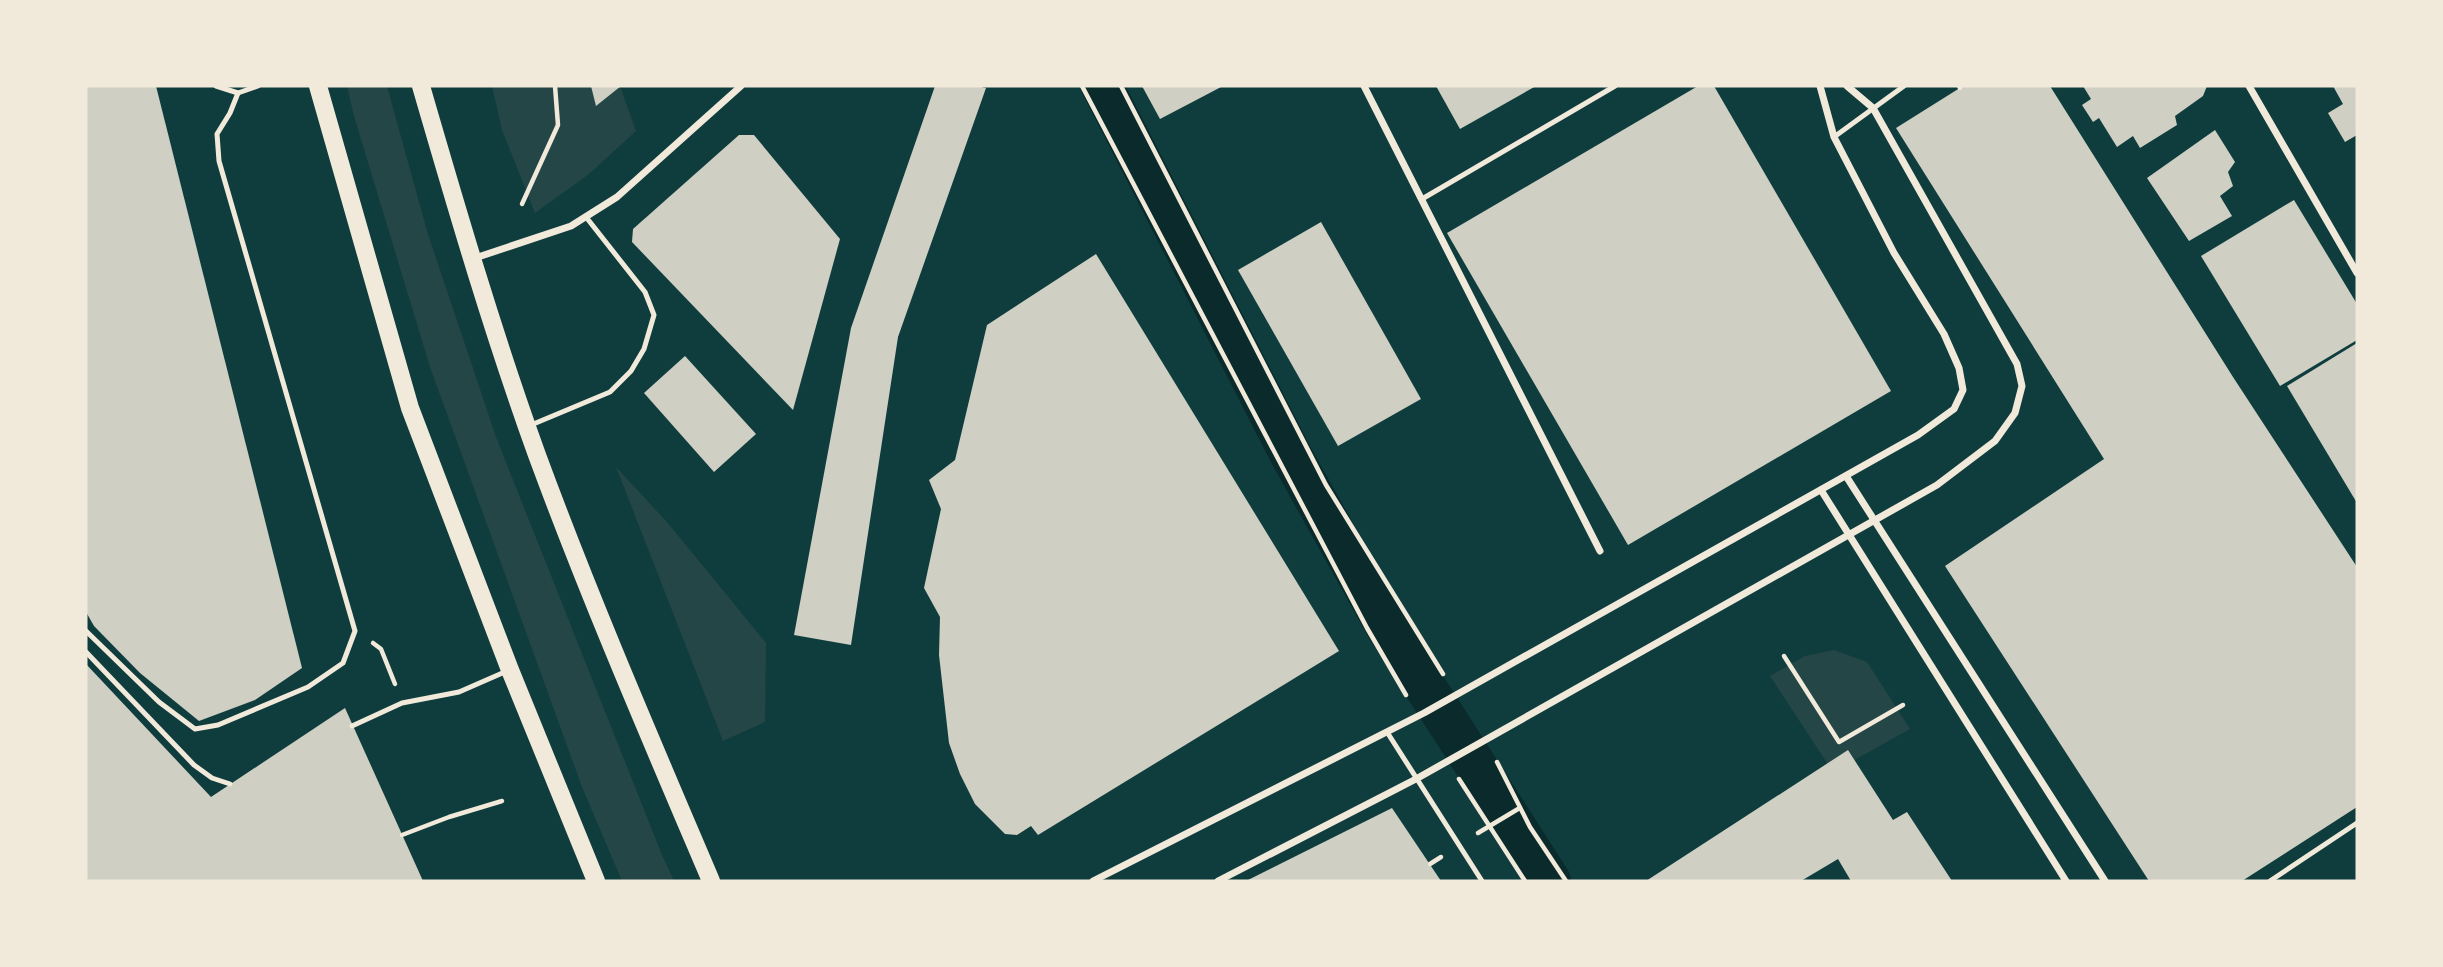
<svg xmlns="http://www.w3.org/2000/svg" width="2443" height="967" font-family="Inter,sans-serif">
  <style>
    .green { fill: #244646 }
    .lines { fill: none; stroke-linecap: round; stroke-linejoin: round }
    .canal { stroke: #0a2a2b; stroke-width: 42 }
    .building { fill: #cfcfc3 }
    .path { stroke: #f1e9da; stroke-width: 4.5 }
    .service { stroke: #f1e9da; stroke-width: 5 }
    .minor { stroke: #f1e9da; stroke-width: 7 }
    .primary { stroke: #f1e9da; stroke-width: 18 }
  </style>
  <rect width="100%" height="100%" fill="#0f3d3e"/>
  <!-- green -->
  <g class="green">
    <polygon points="347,86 387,86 427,231 496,437 662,855 674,881 622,881 582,787 430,367 354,116"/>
    <polygon points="492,86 620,86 636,131 589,174 535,213 502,130"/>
    <polygon points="616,467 667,522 766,643 765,722 723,741"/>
    <polygon points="1834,650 1867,662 1910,729 1833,772 1770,676 1805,656"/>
  </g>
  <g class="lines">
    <!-- canal -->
    <polyline class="canal" points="1102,86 1292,457 1388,629 1550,881"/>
  </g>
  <!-- building -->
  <g class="building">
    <polygon points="86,86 156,86 302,668 255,700 199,721 140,673 94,626 86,612"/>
    <polygon points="591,86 621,86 596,106"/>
    <polygon points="935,86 977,86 986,88 898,337 851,645 794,635 851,328"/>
    <polygon points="1142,86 1223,86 1160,119"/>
    <polygon points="1436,86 1536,86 1460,129"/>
    <polygon points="1698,86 1714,86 1891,391 1628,545 1447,233"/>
    <polygon points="1963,86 2050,86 2233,377 2357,567 2357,807 2242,881 2149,881 1945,566 2104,459 1896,128"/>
    <polygon points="2083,86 2207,86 2203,96 2175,116 2177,125 2140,148 2133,136 2117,147 2099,118 2093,122 2082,105 2091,99"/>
    <polygon points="2333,86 2357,86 2357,135 2345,142 2328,113 2343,104"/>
    <polygon points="2215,130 2235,162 2228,172 2233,186 2220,196 2232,216 2189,241 2147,178"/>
    <polygon points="739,135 754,135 840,239 793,410 632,242 633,229"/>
    <polygon points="2294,200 2357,304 2357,340 2280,386 2201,256"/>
    <polygon points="1321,222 1421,399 1338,446 1238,270"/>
    <polygon points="1096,254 1339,651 1038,835 1031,826 1017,835 1005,834 975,804 960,774 949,743 939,655 940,617 924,588 941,509 929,480 955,460 987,325"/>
    <polygon points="2357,343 2357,503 2287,386"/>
    <polygon points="685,356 756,434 714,472 644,393"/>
    <polygon points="86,664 211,797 345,708 423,881 86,881"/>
    <polygon points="1848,750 1893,820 1907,812 1952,881 1851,881 1838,859 1801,881 1646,881"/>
    <polygon points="1392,808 1441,881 1246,881"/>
  </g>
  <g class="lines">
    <!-- path -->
    <g class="path">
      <polyline points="1082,86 1367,628 1406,695"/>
      <polyline points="1121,86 1326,485 1443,674"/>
      <polyline points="1959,86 1960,88"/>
      <polyline points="522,204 558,125 555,86"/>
      <polyline points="373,643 381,649 395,684"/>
      <polyline points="1784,656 1839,742 1903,705"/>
      <polyline points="1497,762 1530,827 1566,881"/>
      <polyline points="1459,779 1525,881"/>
      <polyline points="1478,833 1518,809"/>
      <polyline points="402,835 449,817 502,801"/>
      <polyline points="1430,864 1441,857"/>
    </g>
    <!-- service -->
    <g class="service">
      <polyline points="238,93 258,86"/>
      <polyline points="1834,137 1904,86"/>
      <polyline points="1422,199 1615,86"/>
      <polyline points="531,425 610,392 631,371 644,349 654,315 645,292 586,217"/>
      <polyline points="86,631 159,702 195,729 218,725 308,687 343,663 355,631 219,161 217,134 230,113 238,93 216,86"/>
      <polyline points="86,652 194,765 212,778 230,784"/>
      <polyline points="352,726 402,703 459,692 507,671"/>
      <polyline points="1387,732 1482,881"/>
      <polyline points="2270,881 2357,823"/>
    </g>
    <!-- minor -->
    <g class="minor">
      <polyline points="1364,86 1600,551"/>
      <polyline points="2249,86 2357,273"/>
      <polyline points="472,259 571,226 617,197 741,86"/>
      <polyline points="1846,476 2105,881"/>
      <polyline points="1821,490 2066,881"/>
      <polyline points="1093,881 1424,713 1918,435 1954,409 1963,390 1959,368 1944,334 1894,253 1834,137 1820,86"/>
      <polyline points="1218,881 1416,779 1937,485 1995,441 2015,413 2022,386 2017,364 1873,108 1847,86"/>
    </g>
    <!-- primary -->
    <g class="primary">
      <polyline points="318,86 410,408 510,670 596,881"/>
      <path d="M421 86C457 210 493 333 537 455 590 599 651 740 711 881"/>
    </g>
  </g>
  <!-- border -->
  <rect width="2443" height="967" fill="none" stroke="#f1e9da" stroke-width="175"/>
</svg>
